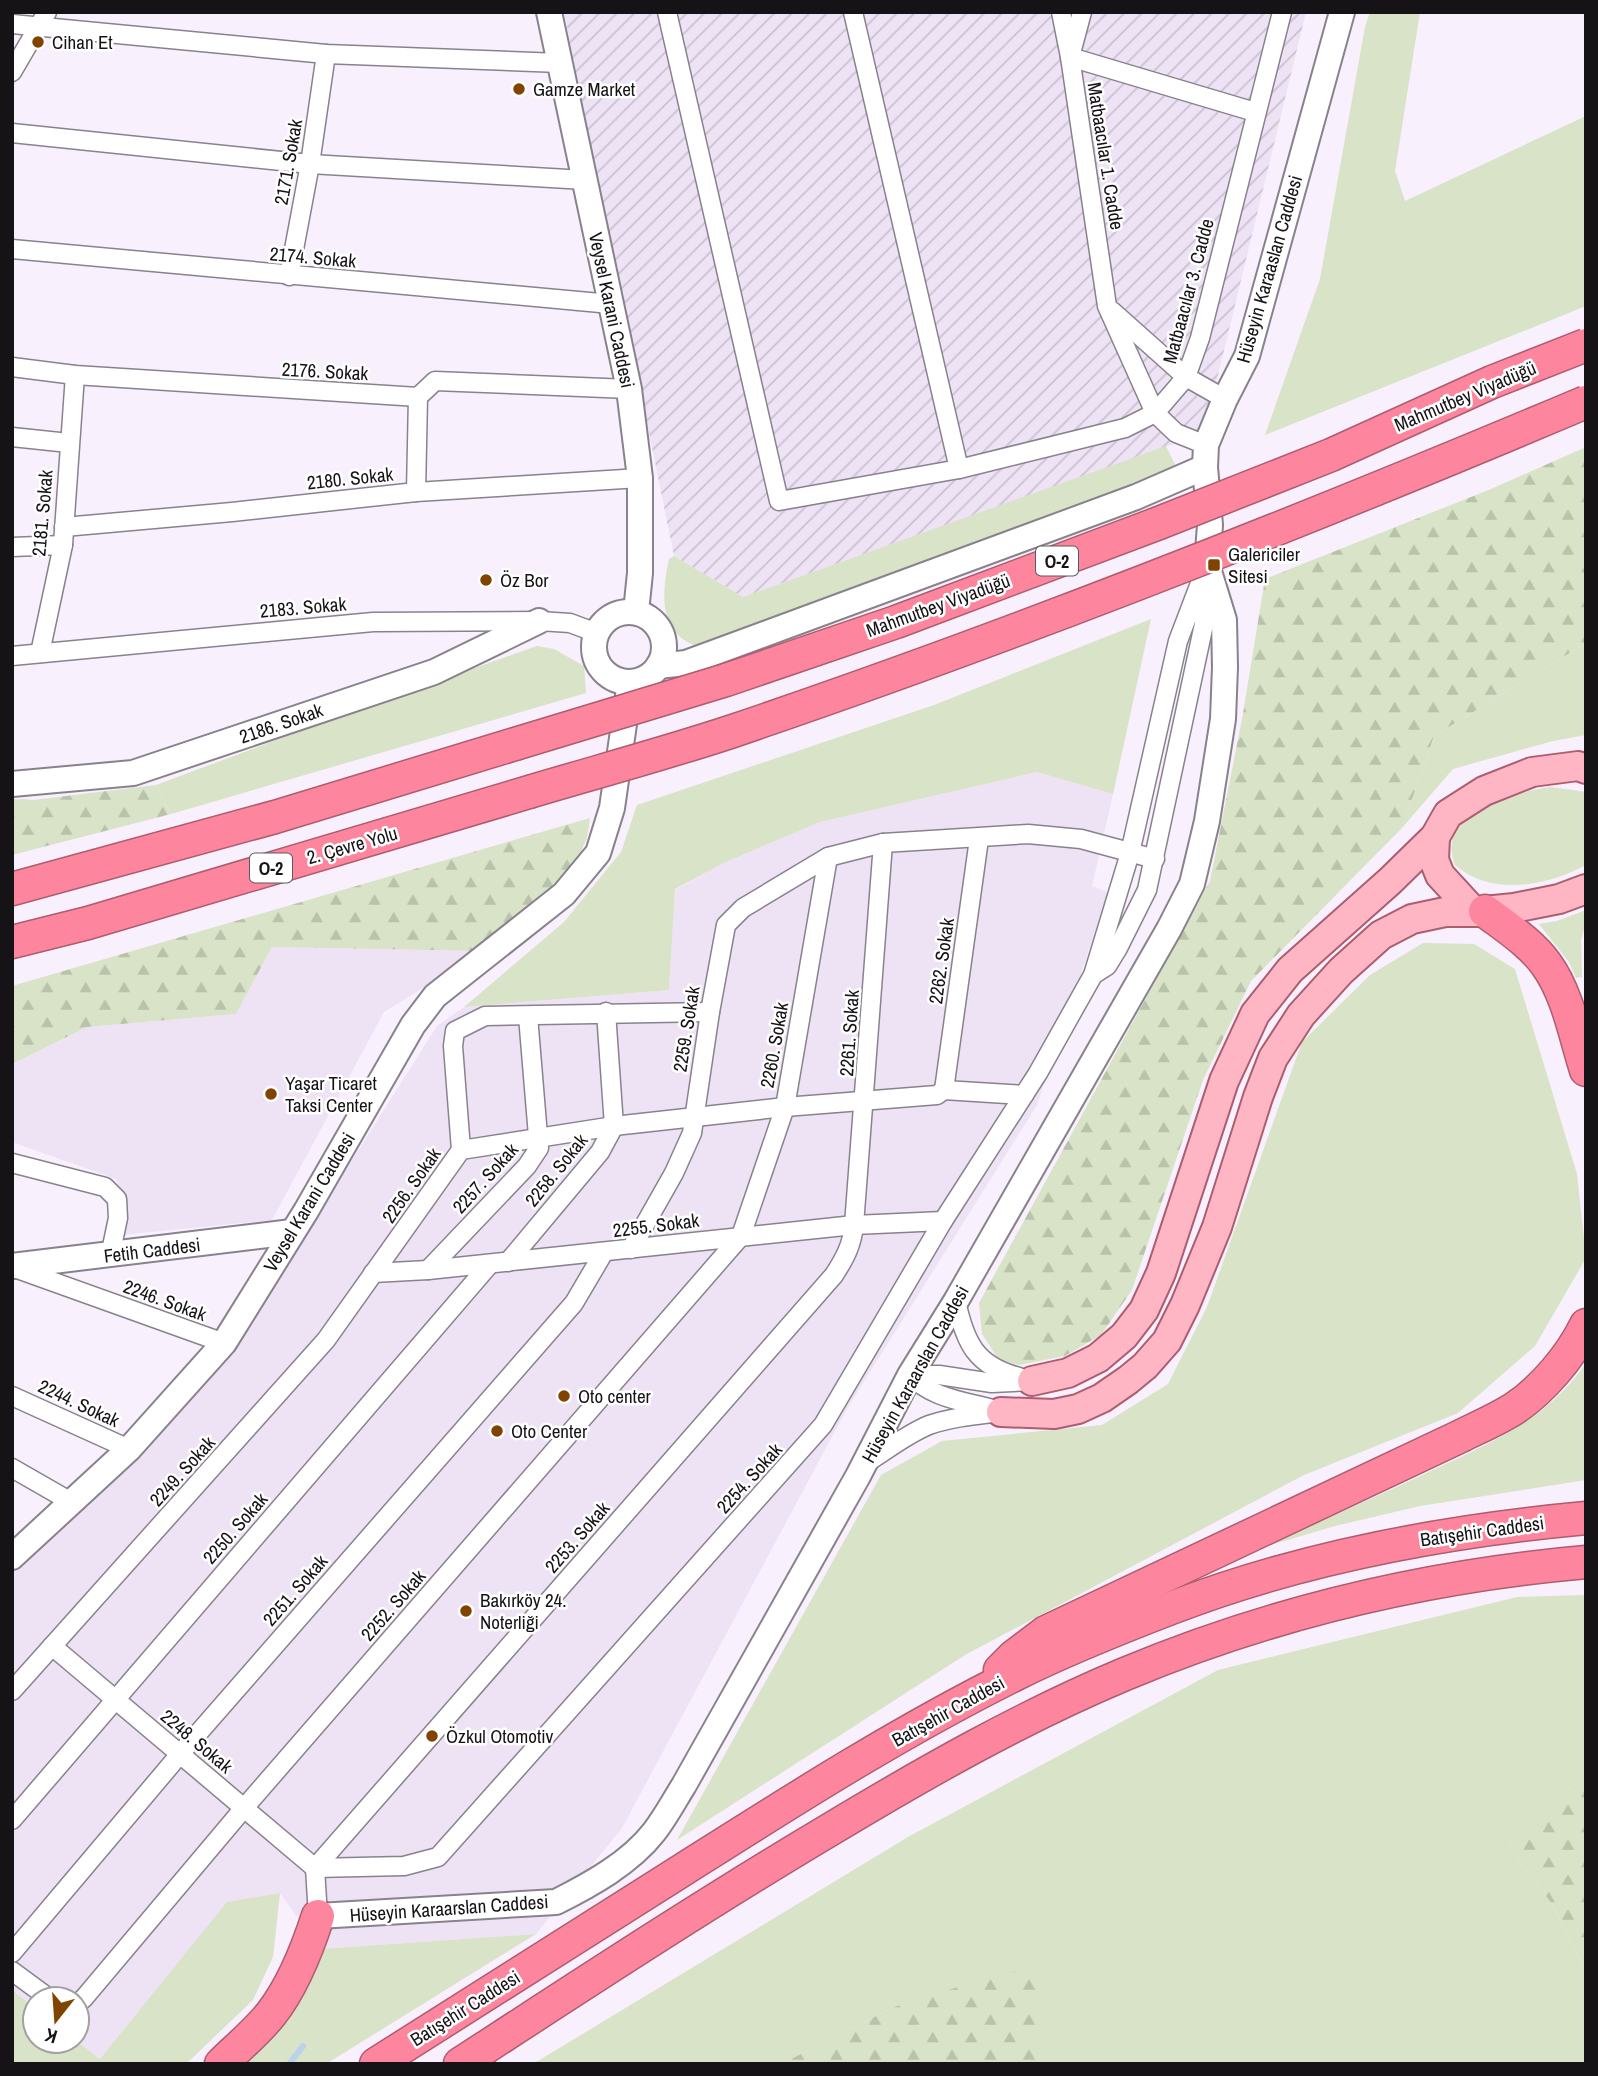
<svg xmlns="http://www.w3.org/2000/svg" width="1598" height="2076" font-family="'Archivo Narrow',sans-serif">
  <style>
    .built { fill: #eee2f5 }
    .industrial { fill: url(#industrial-furrows) }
    .grass { fill: #d8e3c7 }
    .forest { fill: url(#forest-firs) }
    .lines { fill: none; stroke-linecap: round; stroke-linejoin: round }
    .stream { stroke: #bcd1eb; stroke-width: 6 }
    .street-casing { stroke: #89828d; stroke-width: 21 }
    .secondary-casing { stroke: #89828d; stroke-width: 28 }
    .primary-casing { stroke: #ac5d6f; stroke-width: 32 }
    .highway-casing { stroke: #ac5d6f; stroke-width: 35 }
    .street { stroke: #fff; stroke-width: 18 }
    .secondary { stroke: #fff; stroke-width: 24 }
    .primary { stroke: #feb6c5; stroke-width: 28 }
    .highway { stroke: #fd859e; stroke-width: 32 }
    .highway-bridge-casing { stroke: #ac5d6f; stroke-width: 35; stroke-linecap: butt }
    .highway-bridge { stroke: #fd859e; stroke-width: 32 }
    .poi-dot { fill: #814300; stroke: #fff; stroke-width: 2.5 }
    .labels { text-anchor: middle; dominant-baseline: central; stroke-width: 5; stroke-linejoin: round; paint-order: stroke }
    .shield { fill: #fff; stroke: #5c5a5d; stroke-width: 2 }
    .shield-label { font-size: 18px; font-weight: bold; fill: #161317 }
    .poi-label { font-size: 19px; fill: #161317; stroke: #fff; text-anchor: start }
    .street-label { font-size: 19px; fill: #161317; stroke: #fff }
  </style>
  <defs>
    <pattern id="industrial-furrows" width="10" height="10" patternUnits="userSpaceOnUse" patternTransform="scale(1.75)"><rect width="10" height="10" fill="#eee2f5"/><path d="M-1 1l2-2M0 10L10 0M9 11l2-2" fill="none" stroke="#cbc1d1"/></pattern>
    <pattern id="forest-firs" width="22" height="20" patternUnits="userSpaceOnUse" patternTransform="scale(1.75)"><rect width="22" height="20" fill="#d8e3c7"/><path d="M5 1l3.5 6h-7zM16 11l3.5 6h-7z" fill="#b9c2aa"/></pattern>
  </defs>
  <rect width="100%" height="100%" fill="#f8f0fc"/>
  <!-- built -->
  <g class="built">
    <polygon points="1037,772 1113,794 1092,886 1108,892 1037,1105 848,1407 622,1828 536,1934 320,1949 280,1893 228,1902 100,2059 77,2041 77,1999 35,1999 35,2008 12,1990 12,1571 139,1454 254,1315 437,1026 464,1007 669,990 675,890 728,861 820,822"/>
    <polygon points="272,947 482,951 384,1012 272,1220 121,1235 127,1205 116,1179 12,1142 12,1064 87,1027 236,1014"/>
  </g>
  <!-- industrial -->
  <polygon class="industrial" points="564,12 1306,12 1204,433 743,597 674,556"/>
  <!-- grass -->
  <g class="grass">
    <polygon points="1370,12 1420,12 1395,171 1405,201 1586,116 1586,306 1265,435 1320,279 1365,27"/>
    <path d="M1166 446 1177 469 703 648C658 637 661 595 669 559L674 556 743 597Z"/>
    <polygon points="1151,619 1113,794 1037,772 820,822 728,861 675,889 669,990 464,1007 564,922 621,852 637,805 934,705"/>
    <polygon points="1586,643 1586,735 1553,741 1453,769 1402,828 1434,736"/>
    <polygon points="537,646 554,649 584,666 586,693 171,814 156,785 384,700"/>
    <path d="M1551 787 1586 792V865C1547 886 1492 897 1455 865 1434 810 1514 792 1551 787Z"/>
    <polygon points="1586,910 1586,923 1581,940 1582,977 1576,978 1569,962 1539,924 1557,921"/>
    <polygon points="1423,943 1474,944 1515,969 1577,1174 1586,1258 1535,1346 1458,1413 1304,1475 965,1655 677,1840 881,1475 942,1441 1102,1425 1168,1384 1207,1307 1302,1042 1370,975"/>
    <path d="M1586 1363V1480L1420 1506 1335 1526 1257 1549C1309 1526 1362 1503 1414 1479 1477 1449 1546 1423 1586 1363Z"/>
    <polygon points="1586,1595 1586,1775 1575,1783 1509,1847 1552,1904 1586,1971 1586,2064 1037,2064 1037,1967 894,2007 781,2064 533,2064 908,1837 1218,1670 1517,1597"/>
    <polygon points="280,1893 273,1957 253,2000 186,2064 12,2064 12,1990 35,2008 35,2041 77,2041 100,2059 227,1902"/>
    <polygon points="536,1934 326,2064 232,2064 320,1949"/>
  </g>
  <!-- forest -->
  <g class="forest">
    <polygon points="1586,447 1586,643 1434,736 1402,828 1251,981 1203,1080 1132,1290 1101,1335 1065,1356 1019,1365 999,1360 982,1334 979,1303 1210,881 1242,719 1265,579 1491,489"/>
    <polygon points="156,785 171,814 12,855 12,799 33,800"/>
    <polygon points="590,818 587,838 572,870 482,951 272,947 236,1014 87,1027 12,1064 12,986"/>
    <polygon points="1586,1775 1586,1971 1552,1904 1509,1847 1575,1783"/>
    <polygon points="1038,1966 1037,2064 781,2064 894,2007 977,1981"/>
  </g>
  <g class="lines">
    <!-- stream -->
    <polyline class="stream" points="289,2064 303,2046"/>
    <!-- street casing -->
    <g class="street-casing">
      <g id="street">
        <polyline points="667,12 779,501 959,469 1125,428 1155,413 1186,377 1200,338 1282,12"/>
        <polyline points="853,12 959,469"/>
        <polyline points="1061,12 1070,57 1107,306 1155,413 1176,433 1206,445"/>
        <polyline points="1082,12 1070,57 1255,112"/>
        <polyline points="12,24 326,54 560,63"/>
        <polyline points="12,72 47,12"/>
        <polyline points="12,133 310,164 585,180"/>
        <polyline points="12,249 611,304"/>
        <polyline points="289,276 310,164 326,54"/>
        <polyline points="1112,311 1186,377 1225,399"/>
        <polyline points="12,367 75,375 418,397 435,381 629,389"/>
        <polyline points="12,437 69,443"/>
        <polyline points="416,492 418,397"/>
        <polyline points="64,527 232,512 416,492 640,478"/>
        <polyline points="12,547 63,545"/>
        <polyline points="40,653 63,545 75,375"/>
        <polyline points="12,656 373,622 539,621 570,623 597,633"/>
        <polyline points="1093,975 1107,966 1118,948 1147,890 1204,624 1206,578"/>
        <polyline points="944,1090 979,839"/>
        <polyline points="461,1150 614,1126 785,1107 937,1095 944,1090 1024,1095"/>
        <polyline points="12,1163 105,1187 117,1199 118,1218 110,1256"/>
        <polyline points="631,1249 674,1173 692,1133 710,1012 726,925 743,908 828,857 883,843 1028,834 1081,839 1155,859"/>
        <polyline points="508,1262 600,1152 614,1126 606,1012"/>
        <polyline points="12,1267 224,1343"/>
        <polyline points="428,1270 527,1166 539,1148 528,1016"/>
        <polyline points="373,1273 428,1270 854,1225 943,1221"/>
        <path d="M956 1301C965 1343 976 1366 1019 1377"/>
        <polyline points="910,1375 939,1375 992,1383 1032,1381"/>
        <path d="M910 1375C931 1398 963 1401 992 1409"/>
        <polyline points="12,1396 129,1449"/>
        <path d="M866 1463C887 1450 907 1434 929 1425 952 1417 977 1415 1001 1412"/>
        <polyline points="12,1468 73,1503"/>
        <polyline points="52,1646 315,1868"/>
        <polyline points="12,1691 326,1340 461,1150 453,1046 455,1031 485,1016 710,1012"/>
        <polyline points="12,1820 490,1264"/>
        <polyline points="315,1868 404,1866 438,1857 823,1425 943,1221 1038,1073 1093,975 1130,853 1178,641 1207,565"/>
        <path d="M315 1868 834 1275C845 1258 852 1245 854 1225L883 843"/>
        <polyline points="315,1868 318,1916"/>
        <polyline points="12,1953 180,1754 574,1303 604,1252"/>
        <polyline points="12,1971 50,1999"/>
        <polyline points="77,2004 84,1998 244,1808 741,1236 785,1107 828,857"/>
      </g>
    </g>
    <!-- secondary casing -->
    <g class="secondary-casing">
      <g id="secondary">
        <polyline points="549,12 629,389 640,478 640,573 636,612"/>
        <circle cx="629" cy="647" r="35"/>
        <polyline points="658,666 686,663 1136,497 1205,467"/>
        <polyline points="12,784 133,773 434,672 539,621"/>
        <polyline points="12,1266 292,1232"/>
        <polyline points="12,1557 129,1449 224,1343 306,1211 413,1025 435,996 564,894 598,853 612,808 630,682"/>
        <path d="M318 1916 556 1902C590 1885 630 1863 654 1832 665 1818 674 1801 684 1785L858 1476 910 1375 956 1301 1169 929 1192 884 1207 821 1223 719 1225 667 1224 620 1207 565 1210 525 1205 467 1206 445 1225 399 1247 356 1342 12"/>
      </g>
    </g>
    <!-- primary casing -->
    <g class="primary-casing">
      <g id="primary">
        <polyline points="1435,837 1434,860 1440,875 1474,912"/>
        <polyline points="1032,1381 1068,1373 1098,1358 1124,1336 1144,1310 1161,1273 1224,1081 1255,1014 1290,970 1390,881 1435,837 1448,814 1484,791 1532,772 1578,766 1586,769"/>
        <polyline points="1001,1412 1054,1414 1078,1409 1102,1398 1128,1380 1145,1366 1167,1341 1185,1305 1217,1227 1258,1097 1273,1058 1301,1015 1341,971 1381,935 1412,919 1445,912 1474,912 1514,908 1559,899 1586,889"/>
      </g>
    </g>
    <!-- highway casing -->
    <g class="highway-casing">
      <g id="highway">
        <polyline points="12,889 275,817 515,744"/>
        <path d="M1485 911C1506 927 1531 943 1546 964 1568 994 1575 1036 1586 1070"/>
        <polyline points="12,942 88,923 529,792"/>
        <path d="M1000 1670 1013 1657 1046 1632 1461 1436C1479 1427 1498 1419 1515 1408 1543 1389 1571 1356 1586 1325"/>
        <path d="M221 2064C237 2048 257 2032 271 2014 293 1986 307 1950 318 1916"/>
        <path d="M376 2064C479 1999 581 1934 684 1869 793 1800 901 1731 1016 1674 1066 1649 1119 1628 1171 1608 1303 1557 1445 1531 1586 1518"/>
        <path d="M460 2064C583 1984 705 1904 831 1829 926 1772 1022 1717 1125 1674 1271 1613 1428 1576 1586 1562"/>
      </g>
    </g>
    <!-- street -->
    <use href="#street" class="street"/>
    <!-- secondary -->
    <use href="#secondary" class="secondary"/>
    <!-- primary -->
    <use href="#primary" class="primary"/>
    <!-- highway -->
    <use href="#highway" class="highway"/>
    <!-- highway-bridge casing -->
    <g class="highway-bridge-casing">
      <g id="highway-bridge">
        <polyline points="515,744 726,680 896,622 1159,523 1331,455 1492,382 1586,345"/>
        <path d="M529 792C596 772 663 754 730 732 1020 634 1304 521 1586 402"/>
      </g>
    </g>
    <!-- highway-bridge -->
    <use href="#highway-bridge" class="highway-bridge"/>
  </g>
  <!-- markers -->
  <g class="poi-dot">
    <circle cx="38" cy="42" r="7"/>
    <circle cx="519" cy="89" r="7"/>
    <rect x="1207" y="558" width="14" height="14" rx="3.5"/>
    <circle cx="486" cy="580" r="7"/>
    <circle cx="271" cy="1094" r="7"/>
    <circle cx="564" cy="1396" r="7"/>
    <circle cx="497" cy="1431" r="7"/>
    <circle cx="466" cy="1611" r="7"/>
    <circle cx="432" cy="1736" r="7"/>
  </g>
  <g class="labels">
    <!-- shield labels -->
    <g class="shield">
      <rect x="1036" y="546.5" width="42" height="29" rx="5"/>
      <rect x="250" y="853.5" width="42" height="29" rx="5"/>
    </g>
    <g class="shield-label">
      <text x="1057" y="561">O-2</text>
      <text x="271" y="868">O-2</text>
    </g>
    <!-- poi labels -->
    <g class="poi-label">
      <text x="52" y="42">Cihan Et</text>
      <text x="533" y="89">Gamze Market</text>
      <text x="1228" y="554">Galericiler<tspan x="1228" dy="22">Sitesi</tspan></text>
      <text x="500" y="580">Öz Bor</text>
      <text x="285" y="1083">Yaşar Ticaret<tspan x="285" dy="22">Taksi Center</tspan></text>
      <text x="578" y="1396">Oto center</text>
      <text x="511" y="1431">Oto Center</text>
      <text x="480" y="1600">Bakırköy 24.<tspan x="480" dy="22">Noterliği</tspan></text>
      <text x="446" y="1736">Özkul Otomotiv</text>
    </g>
    <!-- street labels -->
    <g class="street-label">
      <text transform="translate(1106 156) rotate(81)">Matbaacılar 1. Cadde</text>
      <text transform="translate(288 162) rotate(-80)">2171. Sokak</text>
      <text transform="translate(313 257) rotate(5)">2174. Sokak</text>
      <text transform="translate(1269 269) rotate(-74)">Hüseyin Karaaslan Caddesi</text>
      <text transform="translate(1188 291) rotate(-75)">Matbaacılar 3. Cadde</text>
      <text transform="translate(612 310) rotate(78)">Veysel Karani Caddesi</text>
      <text transform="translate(325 371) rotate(3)">2176. Sokak</text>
      <text transform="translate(1465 396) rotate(-23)">Mahmutbey Viyadüğü</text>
      <text transform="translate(350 478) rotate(-6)">2180. Sokak</text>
      <text transform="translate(42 513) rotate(-85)">2181. Sokak</text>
      <text transform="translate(938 605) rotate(-20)">Mahmutbey Viyadüğü</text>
      <text transform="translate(303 607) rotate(-5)">2183. Sokak</text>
      <text transform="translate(281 723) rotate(-19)">2186. Sokak</text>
      <text transform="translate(352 845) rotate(-16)">2. Çevre Yolu</text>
      <text transform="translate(941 961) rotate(-82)">2262. Sokak</text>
      <text transform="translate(686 1029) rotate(-81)">2259. Sokak</text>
      <text transform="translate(849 1033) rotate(-86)">2261. Sokak</text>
      <text transform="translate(774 1045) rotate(-80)">2260. Sokak</text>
      <text transform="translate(556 1170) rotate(-51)">2258. Sokak</text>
      <text transform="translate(485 1178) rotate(-48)">2257. Sokak</text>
      <text transform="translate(411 1185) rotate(-55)">2256. Sokak</text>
      <text transform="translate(309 1202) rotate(-59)">Veysel Karani Caddesi</text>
      <text transform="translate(656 1225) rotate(-7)">2255. Sokak</text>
      <text transform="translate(152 1250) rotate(-7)">Fetih Caddesi</text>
      <text transform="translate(165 1300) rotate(20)">2246. Sokak</text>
      <text transform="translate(915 1374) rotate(-61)">Hüseyin Karaarslan Caddesi</text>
      <text transform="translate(79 1403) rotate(25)">2244. Sokak</text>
      <text transform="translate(182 1471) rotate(-48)">2249. Sokak</text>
      <text transform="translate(749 1478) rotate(-48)">2254. Sokak</text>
      <text transform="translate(235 1528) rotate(-49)">2250. Sokak</text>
      <text transform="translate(1482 1531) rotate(-8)">Batışehir Caddesi</text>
      <text transform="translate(577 1537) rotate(-49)">2253. Sokak</text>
      <text transform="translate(295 1590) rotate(-49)">2251. Sokak</text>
      <text transform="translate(393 1605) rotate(-49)">2252. Sokak</text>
      <text transform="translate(948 1711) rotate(-29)">Batışehir Caddesi</text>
      <text transform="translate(197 1741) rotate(40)">2248. Sokak</text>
      <text transform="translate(449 1908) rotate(-4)">Hüseyin Karaarslan Caddesi</text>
      <text transform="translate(465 2008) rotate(-32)">Batışehir Caddesi</text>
    </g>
  </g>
  <!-- border -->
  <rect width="1598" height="2076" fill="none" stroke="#161317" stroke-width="28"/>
  <!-- north arrow -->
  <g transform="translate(56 2020) rotate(197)"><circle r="33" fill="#ffffff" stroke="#a2a1a2" stroke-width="2"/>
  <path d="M0-5L12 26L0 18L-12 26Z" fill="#814300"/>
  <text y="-10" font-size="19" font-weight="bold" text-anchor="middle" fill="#161317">K</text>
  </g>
</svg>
